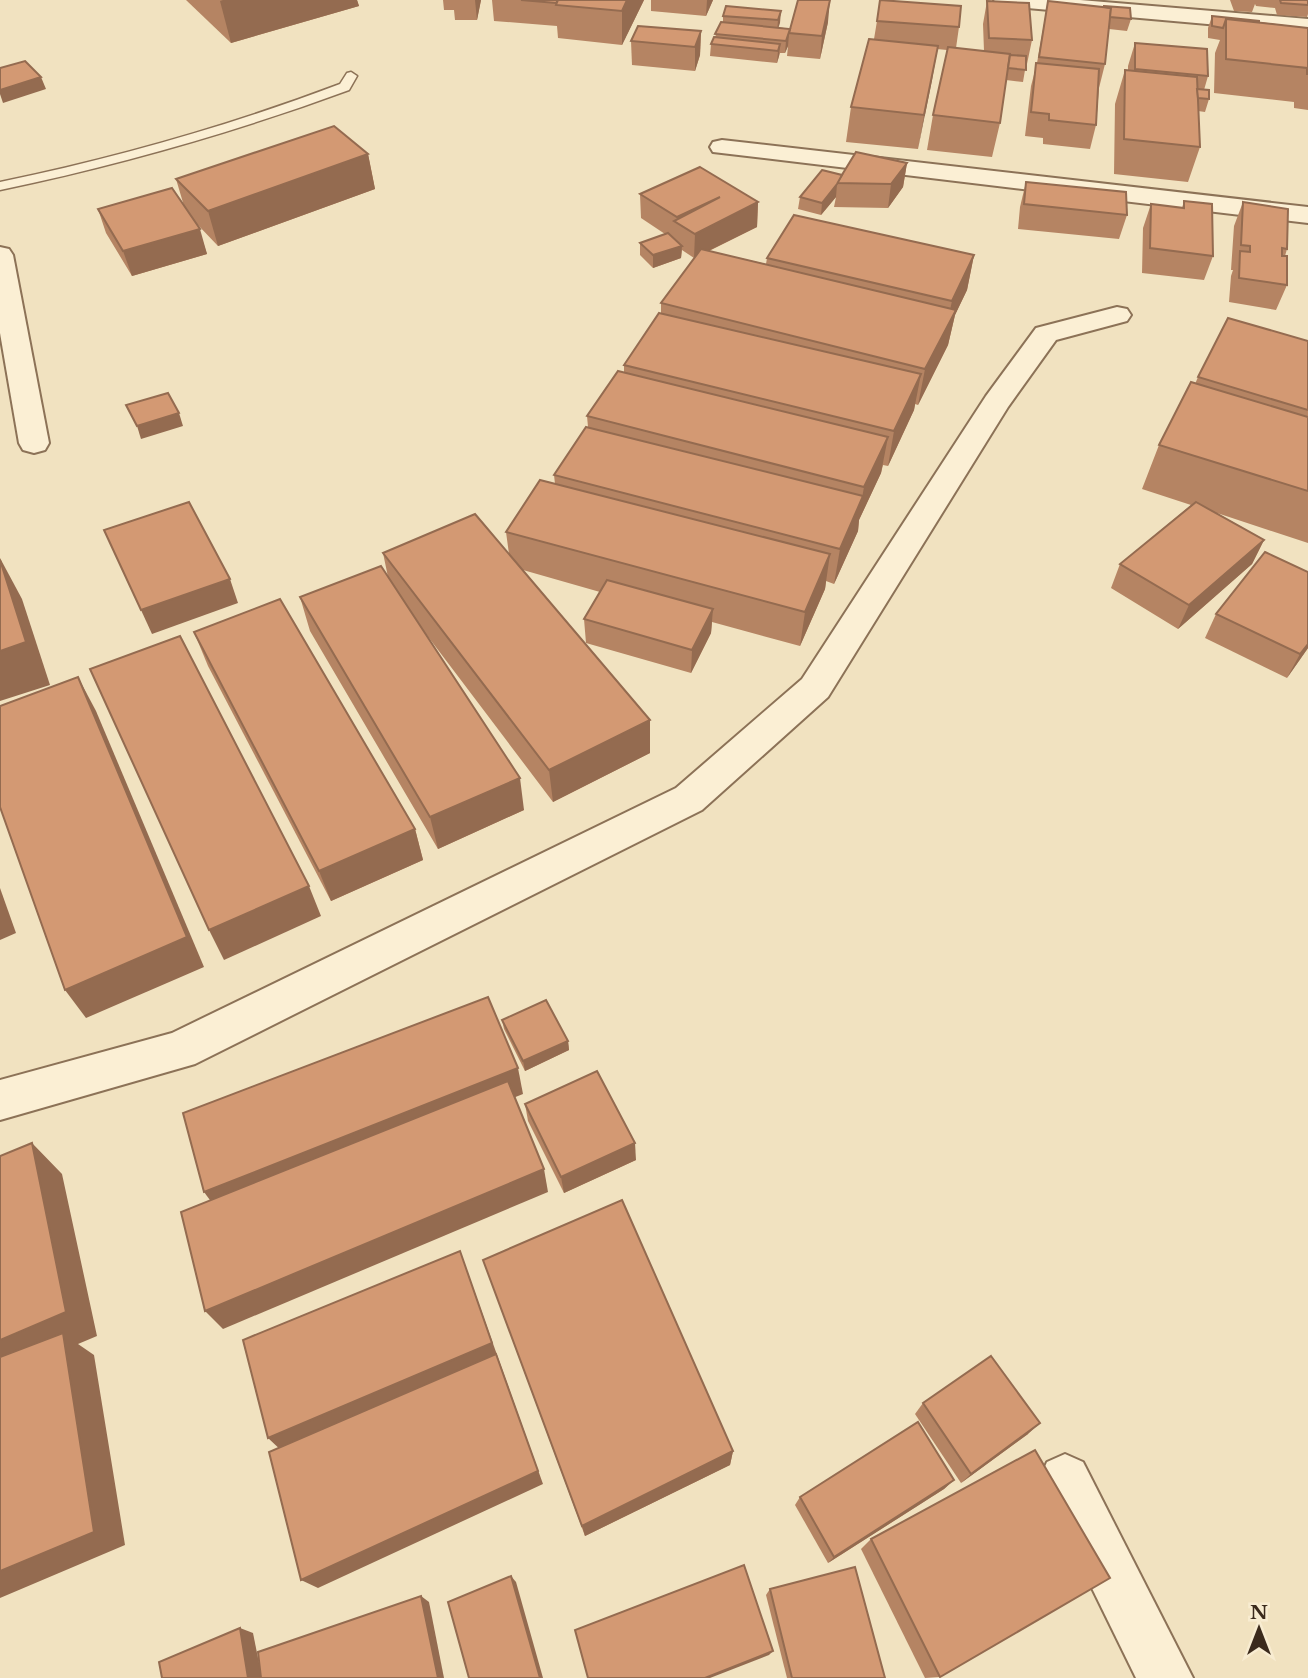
<svg xmlns="http://www.w3.org/2000/svg" width="1308" height="1678" font-family="'Libre Baskerville',serif">
  <style>
    .lines { fill: none; stroke-linecap: round; stroke-linejoin: round }
    .service-casing { stroke: #8c7257; stroke-width: 3 }
    .minor-casing { stroke: #8c7257; stroke-width: 4 }
    .service { fill: #fbefd4; fill-rule: evenodd }
    .minor { fill: #fbefd4; fill-rule: evenodd }
    .wall { fill: #b58463 }
    .shaded-wall { fill: #946b50 }
    .building { fill: #d39973; stroke: #946b50; stroke-width: 2 }
  </style>
  <rect width="100%" height="100%" fill="#f1e2c0"/>
  <g class="lines">
    <!-- service casing -->
    <g class="service-casing">
      <path id="service" d="M351 72 357 76 349 90C235 132 119 165 0 190V182C116 158 229 126 340 84L347 73Z"/>
    </g>
    <!-- minor casing -->
    <g class="minor-casing">
      <g id="minor">
        <polygon points="994,0 1080,0 1308,19 1308,33 1005,6 997,5"/>
        <polygon points="722,140 1308,207 1308,223 713,152 710,147 713,142"/>
        <polygon points="0,247 9,249 13,255 49,443 45,450 34,453 23,450 19,443 0,333"/>
        <polygon points="1117,307 1127,309 1131,315 1127,321 1056,340 1008,407 828,697 702,810 195,1064 0,1120 0,1080 172,1033 676,788 802,679 986,396 1036,328"/>
        <polygon points="1065,1454 1083,1462 1193,1678 1136,1678 1039,1480 1047,1462"/>
      </g>
    </g>
    <!-- service -->
    <use href="#service" class="service"/>
    <!-- minor -->
    <use href="#minor" class="minor"/>
  </g>
  <!-- wall -->
  <g class="wall">
    <polygon points="186,0 357,0 359,6 231,43"/>
    <polygon points="443,0 481,0 477,20 455,20 454,10 444,10"/>
    <polygon points="492,0 644,0 622,45 558,38 557,26 494,21"/>
    <polygon points="651,0 713,0 706,16 651,11"/>
    <polygon points="1230,0 1308,0 1308,14 1307,17 1277,15 1275,8 1256,6 1255,4 1252,12 1234,11"/>
    <polygon points="987,1 1032,40 1027,64 1026,64 1023,82 1006,80 1000,123 992,157 927,150 933,115 947,50 937,49 918,149 846,142 851,107 874,39 877,21 959,27 956,48 984,51 983,24"/>
    <polygon points="1048,1 1131,19 1127,31 1109,29 1105,64 1099,88 1096,125 1090,149 1043,144 1043,138 1025,136 1031,86 1037,63"/>
    <polygon points="781,11 778,27 790,29 828,22 820,59 787,56 788,46 785,53 780,53 777,63 710,56 711,44 723,22 723,16"/>
    <polygon points="1212,16 1308,28 1308,110 1294,108 1294,102 1214,93 1215,53 1220,40 1208,38 1208,28"/>
    <polygon points="701,31 700,55 695,71 632,65 631,41"/>
    <polygon points="1135,43 1208,76 1204,90 1209,99 1205,112 1198,111 1200,147 1188,182 1114,174 1115,104 1125,70 1128,71 1128,66"/>
    <polygon points="368,154 375,189 218,246 197,224 207,254 132,276 106,233 98,209 184,206 176,179"/>
    <polygon points="907,163 903,187 888,208 834,207 836,197 821,215 798,209 800,197 842,175"/>
    <polygon points="1026,182 1127,215 1119,239 1018,229 1020,207"/>
    <polygon points="640,194 758,202 757,227 709,251 766,264 767,258 974,255 967,290 955,315 948,345 918,405 915,404 914,410 888,466 883,465 881,473 859,520 858,531 834,584 826,581 825,589 800,646 712,622 711,633 691,673 586,643 584,619 600,592 523,570 650,753 553,802 426,634 524,810 438,849 310,631 300,597 388,577 383,553 509,554 506,532 555,484 554,475 588,427 587,416 624,373 624,365 661,313 661,303 694,258 682,250 681,258 653,268 640,255 640,243 665,234 641,218"/>
    <polygon points="1184,201 1213,256 1204,280 1142,273 1143,228 1151,204 1182,208"/>
    <polygon points="1243,202 1287,249 1285,256 1287,285 1276,310 1229,302 1231,276 1233,270 1231,270 1234,226"/>
    <polygon points="1308,341 1308,543 1217,513 1264,540 1252,564 1178,629 1111,588 1120,564 1191,505 1142,489 1159,445 1195,384 1198,377"/>
    <polygon points="1308,572 1308,648 1287,678 1205,638 1216,614"/>
    <polygon points="194,632 415,829 423,860 331,901 208,666"/>
    <polygon points="502,1020 568,1041 569,1050 525,1071 504,1029"/>
    <polygon points="525,1104 636,1160 564,1193 528,1121"/>
    <polygon points="483,1260 733,1451 730,1465 585,1536"/>
    <polygon points="923,1403 1028,1434 961,1483 915,1414"/>
    <polygon points="954,1480 944,1489 828,1563 795,1505 800,1497"/>
    <polygon points="871,1539 940,1677 925,1678 861,1549"/>
    <polygon points="770,1589 885,1678 787,1678 766,1595"/>
  </g>
  <!-- shaded-wall -->
  <g class="shaded-wall">
    <polygon points="223,0 357,0 359,6 231,43 220,1"/>
    <polygon points="475,0 481,0 477,20"/>
    <polygon points="627,0 644,0 622,45 622,11"/>
    <polygon points="707,0 713,0 706,16"/>
    <polygon points="830,0 828,22 820,59 822,36"/>
    <polygon points="781,11 780,23 777,32 778,20"/>
    <polygon points="701,31 700,55 695,71 695,47"/>
    <polygon points="789,34 788,46 785,53 786,41"/>
    <polygon points="780,44 779,56 777,63 778,51"/>
    <polygon points="938,46 932,80 918,149 924,115"/>
    <polygon points="41,77 46,89 3,103 0,94 0,90"/>
    <polygon points="368,154 375,189 218,246 208,211"/>
    <polygon points="907,163 903,187 888,208 891,184"/>
    <polygon points="837,184 836,197 821,215 822,203"/>
    <polygon points="758,202 757,227 694,258 695,234"/>
    <polygon points="200,229 207,254 132,276 123,251"/>
    <polygon points="682,246 681,258 653,268 653,255"/>
    <polygon points="974,255 967,290 955,315 948,345 918,405 925,369 946,328 952,301"/>
    <polygon points="921,374 914,410 888,466 894,431"/>
    <polygon points="179,413 183,426 141,439 137,426"/>
    <polygon points="888,437 881,473 859,520 858,531 834,584 840,549 862,498 864,487"/>
    <polygon points="1264,540 1252,564 1178,629 1189,605"/>
    <polygon points="830,554 825,589 800,646 805,612"/>
    <polygon points="0,558 22,599 50,685 0,701"/>
    <polygon points="230,579 238,603 152,634 141,610"/>
    <polygon points="713,609 711,633 691,673 692,650"/>
    <polygon points="1308,644 1308,648 1287,678 1300,654"/>
    <polygon points="78,677 96,711 204,967 86,1018 65,990"/>
    <polygon points="650,720 650,753 553,802 549,770"/>
    <polygon points="520,778 524,810 438,849 430,817"/>
    <polygon points="415,829 423,860 331,901 319,871"/>
    <polygon points="309,886 321,916 224,960 209,930"/>
    <polygon points="0,888 16,933 0,940"/>
    <polygon points="568,1041 569,1050 525,1071 523,1061"/>
    <polygon points="518,1068 523,1094 221,1215 204,1192"/>
    <polygon points="32,1143 62,1174 97,1336 78,1344 94,1355 125,1545 0,1598 0,1340"/>
    <polygon points="635,1143 636,1160 564,1193 561,1177"/>
    <polygon points="544,1169 548,1192 223,1329 205,1311"/>
    <polygon points="460,1251 543,1484 318,1588 301,1580 284,1453 268,1438"/>
    <polygon points="1040,1423 1028,1434 961,1483 971,1474"/>
    <polygon points="733,1451 730,1465 585,1536 582,1526"/>
    <polygon points="954,1480 944,1489 828,1563 834,1557"/>
    <polygon points="511,1576 516,1582 543,1678 540,1678"/>
    <polygon points="421,1596 429,1602 444,1678 438,1678"/>
    <polygon points="240,1628 253,1633 262,1678 248,1678"/>
    <polygon points="773,1651 769,1655 710,1678 705,1678"/>
  </g>
  <!-- building -->
  <g class="building">
    <polygon points="521,0 558,0 556,3"/>
    <polygon points="558,0 627,0 622,11 556,5"/>
    <polygon points="798,0 830,0 822,36 789,33"/>
    <polygon points="880,0 961,6 959,27 877,21"/>
    <polygon points="1280,0 1308,0 1308,5 1281,3"/>
    <polygon points="987,1 1029,3 1032,40 989,38"/>
    <polygon points="1048,1 1111,8 1105,64 1039,57"/>
    <polygon points="726,6 781,11 778,20 723,16"/>
    <polygon points="1104,6 1130,8 1131,19 1110,17 1111,8 1104,7"/>
    <polygon points="1212,16 1259,21 1259,23 1226,19 1223,28 1212,26"/>
    <polygon points="1226,19 1308,28 1308,74 1307,74 1307,68 1226,59"/>
    <polygon points="721,22 790,29 786,41 715,34"/>
    <polygon points="638,26 701,31 695,47 631,41"/>
    <polygon points="714,37 780,44 778,51 711,44"/>
    <polygon points="869,39 938,46 924,115 851,107"/>
    <polygon points="1135,43 1207,49 1208,76 1135,69"/>
    <polygon points="948,47 1010,54 1000,123 933,115"/>
    <polygon points="1010,55 1026,56 1026,70 1008,68"/>
    <polygon points="25,61 41,77 0,90 0,68"/>
    <polygon points="1036,63 1099,69 1096,125 1049,120 1049,114 1031,112"/>
    <polygon points="1125,70 1197,77 1200,147 1124,139"/>
    <polygon points="1197,89 1209,90 1209,99 1198,98"/>
    <polygon points="334,126 368,154 208,211 176,179"/>
    <polygon points="856,152 907,163 891,184 837,183"/>
    <polygon points="700,167 758,202 695,234 674,221 720,197 677,217 640,194"/>
    <polygon points="822,170 842,175 837,184 822,203 800,197"/>
    <polygon points="1026,182 1126,192 1127,215 1024,204"/>
    <polygon points="172,188 200,229 123,251 98,209"/>
    <polygon points="1184,201 1212,204 1213,256 1150,248 1151,204 1184,208"/>
    <polygon points="1243,202 1288,209 1287,249 1282,248 1282,256 1287,256 1287,285 1239,278 1240,251 1250,252 1250,246 1241,245"/>
    <polygon points="794,215 974,255 952,301 767,258"/>
    <polygon points="668,233 682,246 653,255 640,243"/>
    <polygon points="701,249 956,310 925,369 661,303"/>
    <polygon points="659,313 921,374 894,431 624,365"/>
    <polygon points="1228,318 1308,341 1308,410 1198,377"/>
    <polygon points="618,371 888,437 864,487 587,416"/>
    <polygon points="1191,382 1308,417 1308,491 1159,445"/>
    <polygon points="168,393 179,413 137,426 126,405"/>
    <polygon points="586,427 863,496 840,549 554,475"/>
    <polygon points="540,480 830,554 805,612 506,532"/>
    <polygon points="189,502 230,579 141,610 104,530"/>
    <polygon points="1196,502 1264,540 1189,605 1120,564"/>
    <polygon points="475,514 650,720 549,770 383,553"/>
    <polygon points="1265,552 1308,572 1308,644 1300,654 1216,614"/>
    <polygon points="0,560 26,642 0,651"/>
    <polygon points="381,566 520,778 430,817 300,597"/>
    <polygon points="607,580 713,609 692,650 584,619"/>
    <polygon points="280,599 415,829 319,871 194,632"/>
    <polygon points="180,636 309,886 209,930 90,669"/>
    <polygon points="78,677 187,937 65,990 0,807 0,706"/>
    <polygon points="488,997 518,1068 204,1192 183,1113"/>
    <polygon points="546,1000 568,1041 523,1061 502,1020"/>
    <polygon points="597,1071 635,1143 561,1177 525,1104"/>
    <polygon points="508,1081 544,1169 205,1311 181,1212"/>
    <polygon points="32,1143 66,1312 0,1340 0,1156"/>
    <polygon points="622,1200 733,1451 582,1526 483,1260"/>
    <polygon points="460,1251 492,1343 268,1438 243,1340"/>
    <polygon points="63,1333 94,1532 0,1571 0,1357"/>
    <polygon points="496,1354 538,1471 301,1580 269,1452"/>
    <polygon points="991,1356 1040,1423 971,1474 923,1403"/>
    <polygon points="918,1422 954,1480 834,1557 800,1497"/>
    <polygon points="1035,1450 1110,1578 940,1677 871,1539"/>
    <polygon points="744,1565 773,1651 705,1678 588,1678 575,1630"/>
    <polygon points="855,1567 885,1678 792,1678 770,1589"/>
    <polygon points="511,1576 540,1678 469,1678 448,1602"/>
    <polygon points="421,1596 438,1678 261,1678 258,1652"/>
    <polygon points="240,1628 248,1678 162,1678 159,1662"/>
  </g>
  <!-- north arrow -->
  <g transform="translate(1259 1629)" stroke="#f8ecd1" stroke-width="5" paint-order="stroke">
  <path d="M0-5L12 26L0 18L-12 26Z" fill="#3b2a1c"/>
  <text y="-10" font-size="19" font-weight="bold" text-anchor="middle" fill="#3b2a1c">N</text>
  </g>
</svg>
